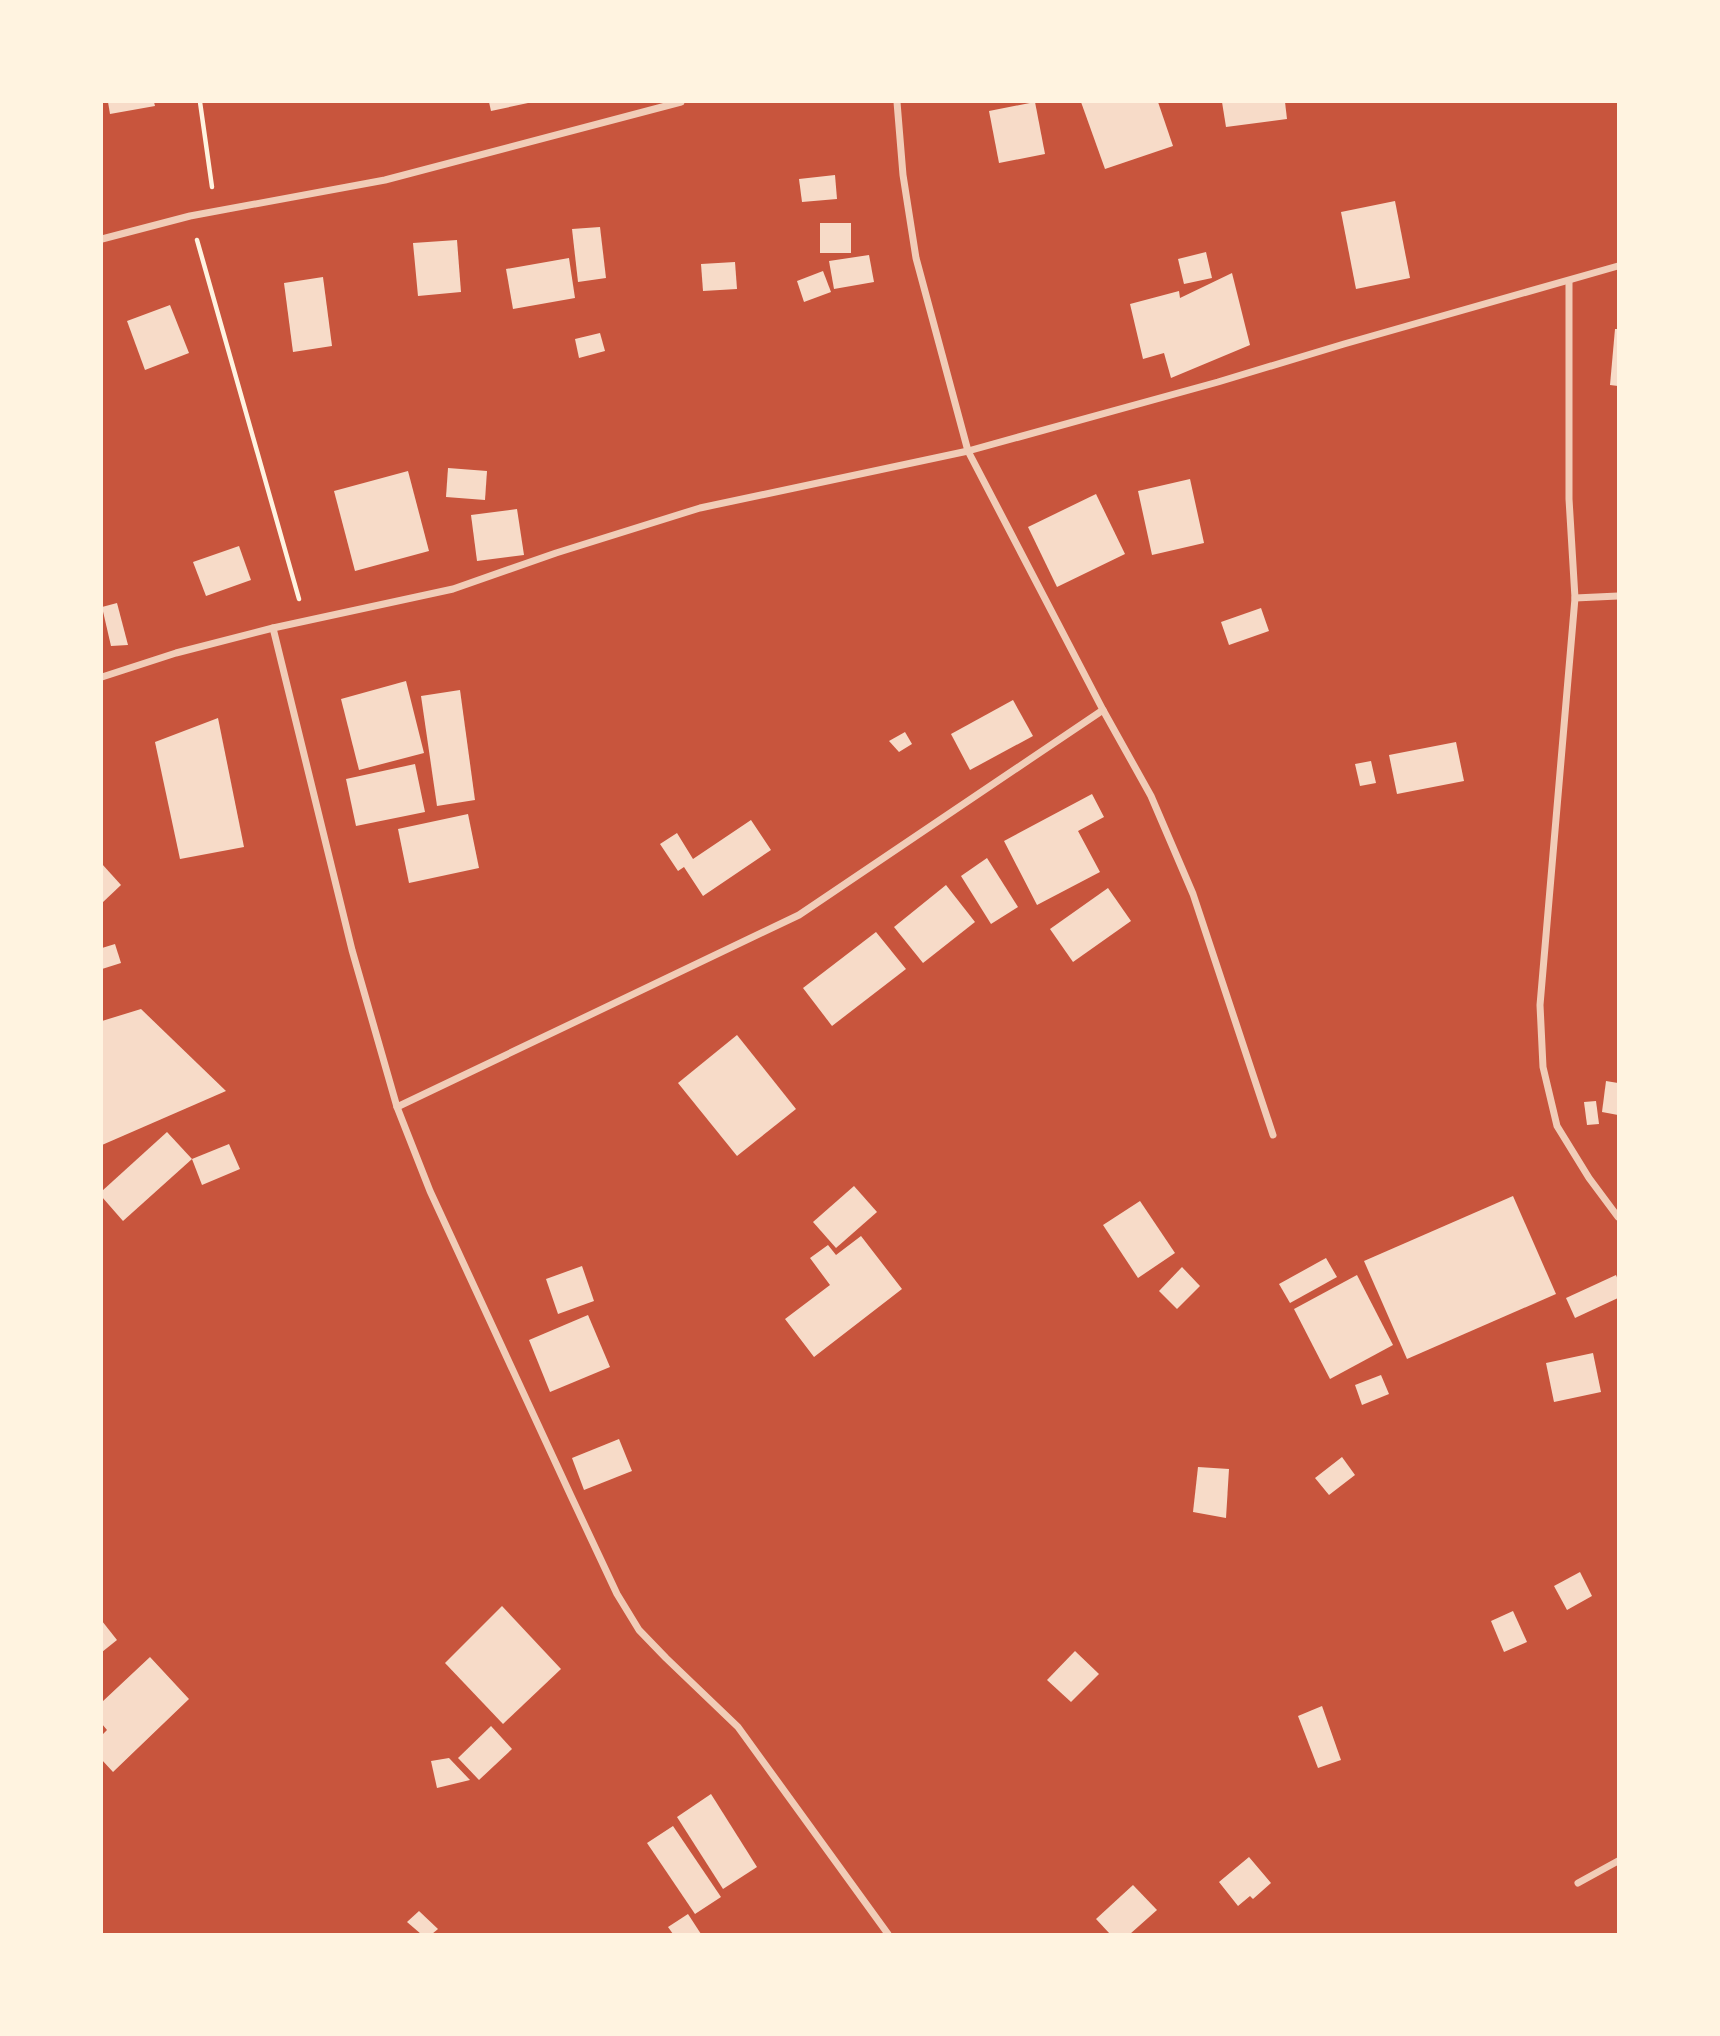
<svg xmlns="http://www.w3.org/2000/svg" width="1720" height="2036" font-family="Arial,sans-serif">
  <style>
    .building { fill: #f7dbc8 }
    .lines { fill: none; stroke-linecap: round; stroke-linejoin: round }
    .path { stroke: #fff3e0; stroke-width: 4.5 }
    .minor { stroke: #f1ccb7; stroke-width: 7 }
  </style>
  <rect width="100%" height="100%" fill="#c8553d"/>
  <!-- building -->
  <g class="building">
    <polygon points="108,102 154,102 155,106 110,114"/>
    <polygon points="489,102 528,102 528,103 491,111"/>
    <polygon points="1035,102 1045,154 999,163 989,111"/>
    <polygon points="1081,102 1158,102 1173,146 1105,169"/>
    <polygon points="1222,102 1285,102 1287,119 1226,127"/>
    <polygon points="835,175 837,199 802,202 799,179"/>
    <polygon points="1395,201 1410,278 1356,289 1341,212"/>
    <rect x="820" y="223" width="31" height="30"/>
    <polygon points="600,227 606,278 578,282 572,229"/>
    <polygon points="457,240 461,292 418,296 413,243"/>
    <polygon points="1206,252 1212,278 1184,284 1178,259"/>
    <polygon points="869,255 874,282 834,289 829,261"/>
    <polygon points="569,258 575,298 513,309 506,269"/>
    <polygon points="735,262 737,289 703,291 701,264"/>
    <polygon points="823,271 831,292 804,302 797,281"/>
    <polygon points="1232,273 1250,345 1171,378 1164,353 1143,359 1130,304 1179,291 1180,298"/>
    <polygon points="323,277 332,346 293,352 284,283"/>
    <polygon points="170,305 189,353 145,370 127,321"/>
    <polygon points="1615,329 1618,329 1618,386 1610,385"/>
    <polygon points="600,333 605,351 579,358 575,339"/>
    <polygon points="448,468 487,471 485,500 446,497"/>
    <polygon points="408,471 429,551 355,571 334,491"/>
    <polygon points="1190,479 1204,543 1152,555 1138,491"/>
    <polygon points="1096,494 1125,554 1057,587 1028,527"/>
    <polygon points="517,509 524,555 477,561 471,515"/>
    <polygon points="239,546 251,580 206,596 193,562"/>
    <polygon points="117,603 128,645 111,646 102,607"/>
    <polygon points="1261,608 1269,631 1229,645 1221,622"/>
    <polygon points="406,681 424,753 359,770 341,699"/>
    <polygon points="460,690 475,800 437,806 421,696"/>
    <polygon points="1013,700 1033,736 970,770 951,734"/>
    <polygon points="218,718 244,847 180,859 155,742"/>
    <polygon points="905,732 912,744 899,752 889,741"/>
    <polygon points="1456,742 1464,781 1397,794 1389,755"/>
    <polygon points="1371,761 1376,783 1360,786 1355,764"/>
    <polygon points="415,764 425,812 356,826 346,779"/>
    <polygon points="1092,794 1104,817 1078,831 1100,872 1037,905 1004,841"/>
    <polygon points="468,814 479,868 409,883 398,829"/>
    <polygon points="751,820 771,850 703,896 684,867 678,871 660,844 677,833 693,859"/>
    <polygon points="987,858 1018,907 991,924 961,876"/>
    <polygon points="102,864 121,885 102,903"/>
    <polygon points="946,885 975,922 923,963 894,927"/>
    <polygon points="1108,888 1131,921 1073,962 1050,929"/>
    <polygon points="876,932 906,969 832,1026 803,988"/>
    <polygon points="115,944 121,963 102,969 102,948"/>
    <polygon points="141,1009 226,1091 102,1145 102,1021"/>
    <polygon points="737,1035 796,1109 737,1156 678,1083"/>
    <polygon points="1606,1081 1618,1083 1618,1115 1602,1112"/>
    <polygon points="1596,1101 1599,1124 1587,1125 1584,1102"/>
    <polygon points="167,1132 192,1159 123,1221 102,1197 102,1191"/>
    <polygon points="229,1144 240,1169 202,1185 192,1159"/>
    <polygon points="854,1186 877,1212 836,1248 813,1222"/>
    <polygon points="1513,1196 1556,1294 1407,1359 1364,1261"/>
    <polygon points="1140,1201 1175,1253 1138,1278 1103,1225"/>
    <polygon points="861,1236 902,1289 814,1357 785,1319 830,1285 810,1258 828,1245 836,1255"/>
    <polygon points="1326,1258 1337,1277 1290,1303 1279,1284"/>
    <polygon points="582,1266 594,1301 558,1314 546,1279"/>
    <polygon points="1182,1267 1200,1286 1177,1309 1159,1291"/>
    <polygon points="1357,1275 1393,1345 1330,1379 1294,1309"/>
    <polygon points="1616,1275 1618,1280 1618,1298 1575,1318 1566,1298"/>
    <polygon points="588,1315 610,1367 550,1392 529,1340"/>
    <polygon points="1593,1353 1601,1392 1554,1402 1546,1363"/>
    <polygon points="1381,1375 1389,1394 1362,1405 1355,1385"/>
    <polygon points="619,1439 632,1471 584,1490 572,1458"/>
    <polygon points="1342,1457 1355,1475 1329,1495 1315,1478"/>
    <polygon points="1198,1467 1229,1469 1226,1518 1193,1512"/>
    <polygon points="1580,1572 1592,1596 1567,1610 1554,1586"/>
    <polygon points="502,1606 561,1669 503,1724 445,1663"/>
    <polygon points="1513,1611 1527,1642 1504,1652 1491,1621"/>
    <polygon points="102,1621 117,1640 102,1652"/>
    <polygon points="1075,1651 1099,1674 1071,1702 1047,1680"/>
    <polygon points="150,1657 189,1699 113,1772 102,1760 102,1735 107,1730 102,1724 102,1702"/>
    <polygon points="1322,1706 1341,1760 1318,1768 1298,1716"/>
    <polygon points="491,1726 512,1749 479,1780 458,1758"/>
    <polygon points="449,1758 470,1780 437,1788 431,1761"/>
    <polygon points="711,1794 757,1867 723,1889 677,1817"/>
    <polygon points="673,1826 721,1897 695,1914 647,1843"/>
    <polygon points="1249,1857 1271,1883 1253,1899 1250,1896 1238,1906 1219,1882"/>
    <polygon points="1133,1885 1157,1910 1130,1934 1110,1934 1096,1919"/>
    <polygon points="419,1911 438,1929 432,1934 421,1934 407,1922"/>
    <polygon points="688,1914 701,1934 673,1934 668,1927"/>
  </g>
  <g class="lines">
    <!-- path -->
    <g class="path">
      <polyline points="200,102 212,187"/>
      <polyline points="197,240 299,599"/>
    </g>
    <!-- minor -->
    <g class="minor">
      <polyline points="897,102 903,175 916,258 968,451 1103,710 1151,796 1193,894 1273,1135"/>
      <polyline points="102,239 190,216 385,180 681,102"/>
      <polyline points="1569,281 1569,499 1575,598 1540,1005 1543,1067 1557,1126 1589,1178 1618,1217"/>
      <polyline points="1575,598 1618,596"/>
      <polyline points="273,628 352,950 397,1107 430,1191 571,1496 617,1594 639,1630 666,1658 738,1727 888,1934"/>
      <polyline points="102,677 176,653 273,628 453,589 556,553 700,508 968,451 1218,382 1344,344 1618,266"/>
      <polyline points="397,1107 799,915 1103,710"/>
      <polyline points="1578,1883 1618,1861"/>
    </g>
  </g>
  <!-- border -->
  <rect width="1720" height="2036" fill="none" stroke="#fff3e0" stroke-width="206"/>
</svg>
